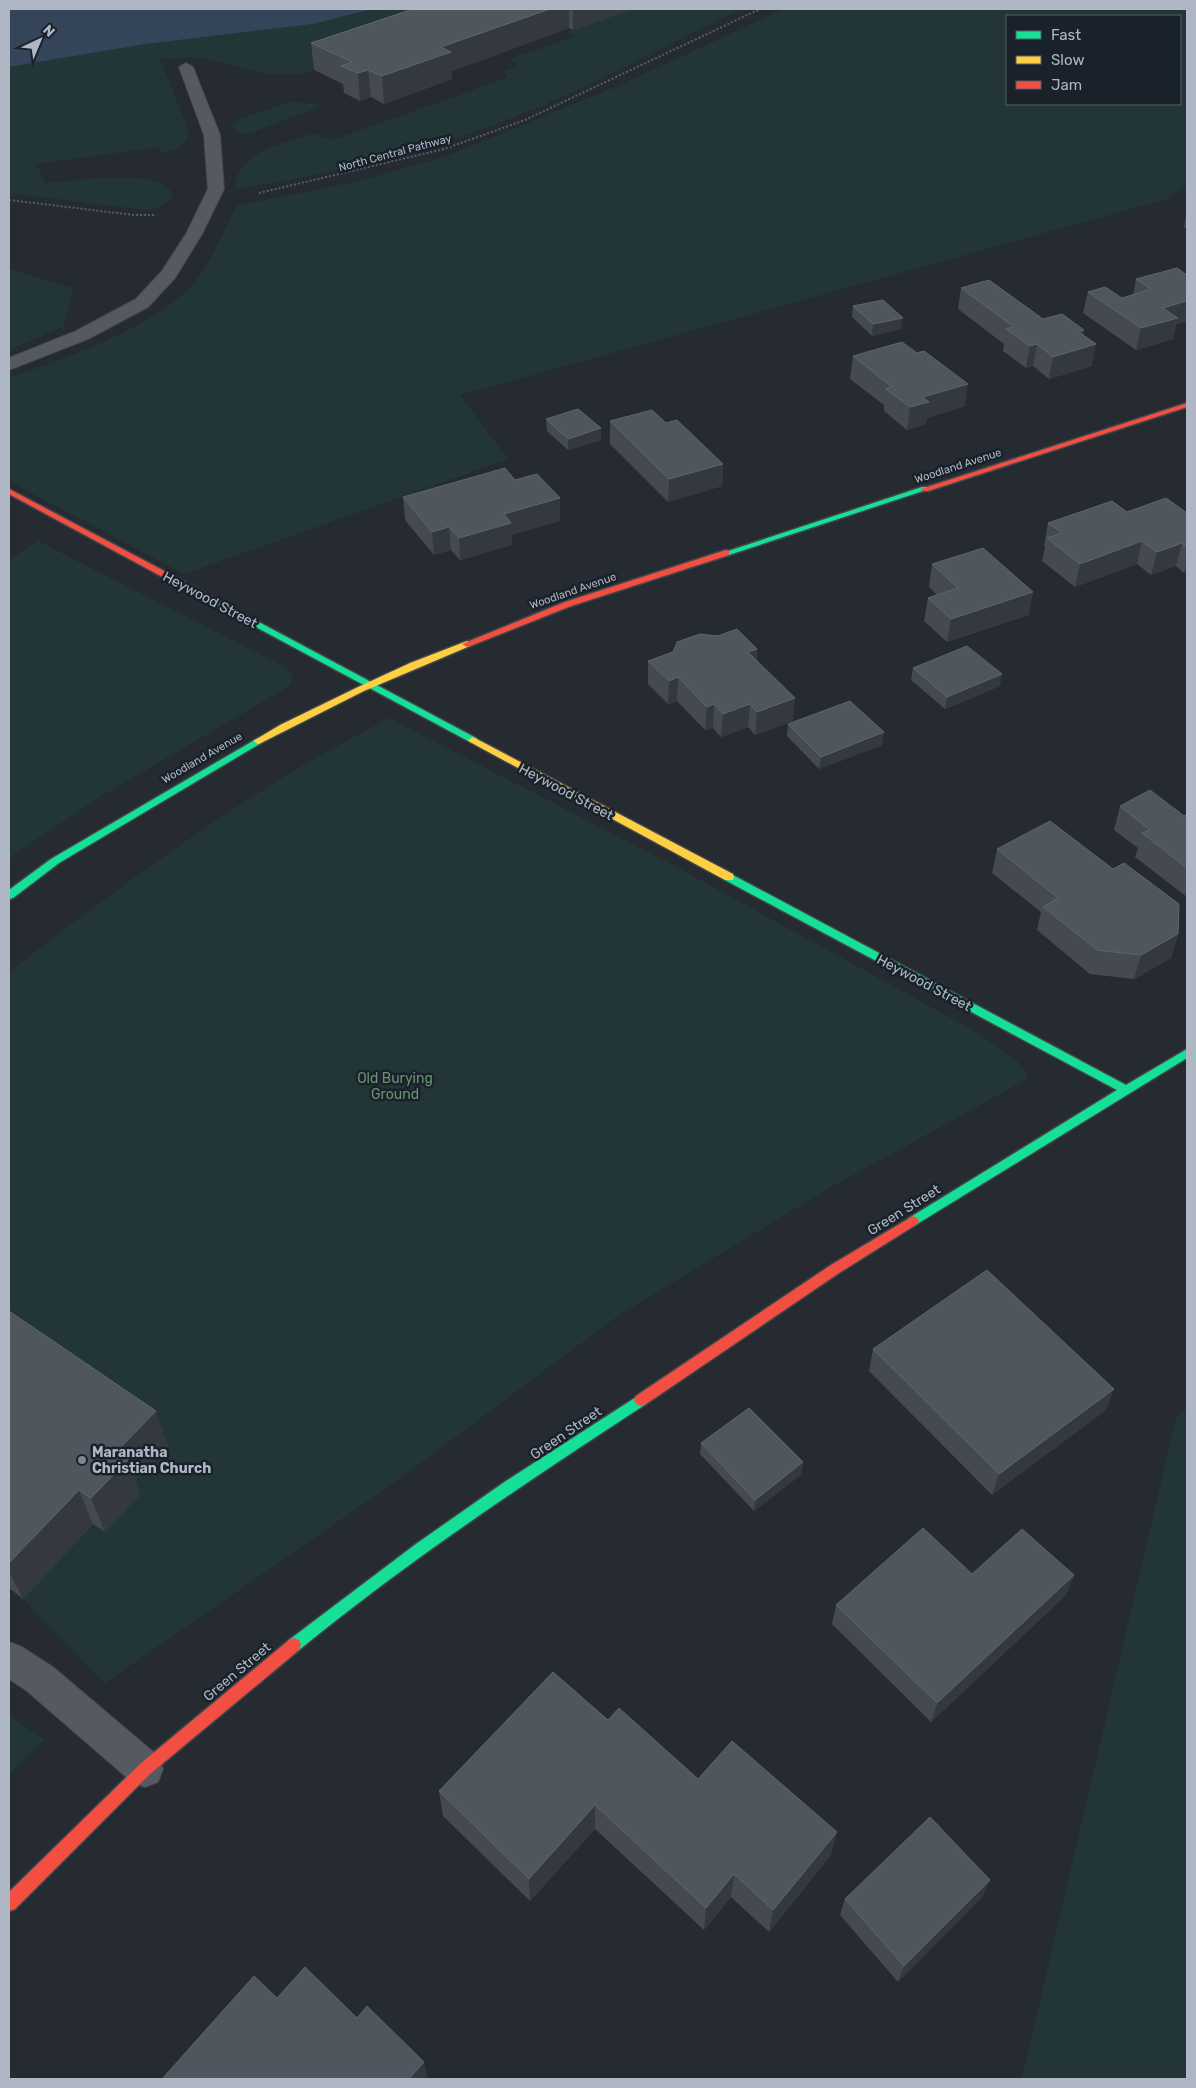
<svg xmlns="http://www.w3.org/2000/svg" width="1196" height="2088" font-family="Rubik,sans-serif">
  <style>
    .green { fill: #233637; fill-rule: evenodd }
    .water { fill: #344559 }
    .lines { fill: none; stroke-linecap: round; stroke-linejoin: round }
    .lane-casing { stroke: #42474c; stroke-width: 2 }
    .street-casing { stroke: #42474c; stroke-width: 2 }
    .fast-casing { stroke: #42474c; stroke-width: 3 }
    .slow-casing { stroke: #42474c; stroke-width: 3 }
    .jam-casing { stroke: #42474c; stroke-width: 3 }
    .path { stroke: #585e63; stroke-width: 2; stroke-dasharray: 2 2; stroke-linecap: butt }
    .lane { fill: #555960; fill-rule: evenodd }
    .street { fill: #555960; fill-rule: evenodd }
    .fast { fill: #16e098; fill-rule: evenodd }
    .slow { fill: #ffcf43; fill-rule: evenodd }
    .jam { fill: #f24e42; fill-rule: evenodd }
    .wall { fill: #454a51 }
    .shaded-wall { fill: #33393f }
    .building { fill: #50565d; stroke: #5f656d }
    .poi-dot { fill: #7e8690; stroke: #19222b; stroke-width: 2 }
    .labels { text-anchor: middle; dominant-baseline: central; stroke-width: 5; stroke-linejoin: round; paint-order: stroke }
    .far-street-label { font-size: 11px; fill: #aeb7c3; stroke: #19222b }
    .street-label { font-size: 14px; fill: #aeb7c3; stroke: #19222b }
    .park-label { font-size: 14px; fill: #67936e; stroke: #19222b }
    .poi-label { font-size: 14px; font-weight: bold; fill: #aeb7c3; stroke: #19222b; text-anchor: start }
  </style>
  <rect width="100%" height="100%" fill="#252b31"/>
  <!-- green -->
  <g class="green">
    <path d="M372 9H492L301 74H268L202 58 160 59 188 129C188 146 177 149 163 153L159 147 36 164 45 183C68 182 175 164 172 199L156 208 145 210 9 193V67L146 44 313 24Z"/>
    <path d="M632 9H742C656 50 570 98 480 130 402 158 321 176 240 188L235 186C239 152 279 145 307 135L314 134 333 140 507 78 506 74 502 72 519 65 508 60 575 36 567 32Z"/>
    <path d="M784 9H1187V184L1167 199 460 395 508 459 184 574 9 481V378C66 358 165 325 201 274 215 254 225 228 236 206L359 181 444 157 618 86ZM1007 16H1180V104H1007Z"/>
    <polygon points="290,102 324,105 248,134 235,132 232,126 239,119"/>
    <polygon points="9,269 73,288 64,326 9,350"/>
    <polygon points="38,541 289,669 292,675 291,685 103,795 9,858 9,560"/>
    <path d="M389 718 671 864 973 1030 1018 1062 1029 1078 826 1190 619 1315 392 1484 105 1683 23 1599 93 1524 105 1532 140 1495 9 1346V972C104 898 202 826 305 764 332 748 361 734 389 718Z"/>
    <polygon points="1187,1408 1187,2074 1186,2079 1022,2079 1176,1418"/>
    <polygon points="9,1716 44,1740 9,1775"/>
  </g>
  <!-- water -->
  <polygon class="water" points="9,9 372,9 313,24 146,44 9,67"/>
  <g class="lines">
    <!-- lane casing -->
    <g class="lane-casing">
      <polygon id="lane" points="9,1642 22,1647 53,1667 158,1756 163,1769 158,1782 145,1787 132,1782 27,1691 9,1679"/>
    </g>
    <!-- street casing -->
    <g class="street-casing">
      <polygon id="street" points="186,63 193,67 220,135 224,189 202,234 175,278 148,307 88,339 9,370 9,358 76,331 136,299 162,271 186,234 208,189 204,135 179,67"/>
    </g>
    <!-- fast casing -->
    <g class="fast-casing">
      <g id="fast">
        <polygon points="922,487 928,487 929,489 729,555 723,555 722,553"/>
        <polygon points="199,590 476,738 478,740 473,743 470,742 196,595 196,591"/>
        <polygon points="258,738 263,741 261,743 59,863 13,898 9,899 9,890 51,859"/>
        <polygon points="729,873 1126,1085 1187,1049 1187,1058 917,1224 913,1226 909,1224 907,1221 909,1218 1117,1090 725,880 724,877 725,874"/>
        <path d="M641 1394 646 1396 648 1400 646 1404C527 1482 409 1560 299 1650L294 1652 289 1650 287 1645 289 1640 416 1544 503 1483Z"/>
      </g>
    </g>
    <!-- slow casing -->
    <g class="slow-casing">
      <g id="slow">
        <polygon points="467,641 472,644 470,646 364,691 261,743 258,744 253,741 280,725 358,687 410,663"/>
        <polygon points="473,737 733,874 734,877 733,880 725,880 470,742 468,740"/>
      </g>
    </g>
    <!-- jam casing -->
    <g class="jam-casing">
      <g id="jam">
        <polygon points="1187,403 1187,407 928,491 922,491 921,489"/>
        <polygon points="9,489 202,591 203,593 202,595 196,595 9,494"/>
        <polygon points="726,550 729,551 729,555 571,606 470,646 467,647 462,644 565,602"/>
        <polygon points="913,1216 917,1218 919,1221 917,1224 839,1273 646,1404 641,1406 636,1404 634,1400 636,1396 831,1265"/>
        <polygon points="294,1638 299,1640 301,1645 299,1650 150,1774 15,1909 9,1911 9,1892 140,1764 289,1640"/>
      </g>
    </g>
    <!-- path -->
    <g class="path">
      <polyline points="259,193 444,149 525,120 760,9"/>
      <polyline points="9,200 134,215 155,215"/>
    </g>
    <!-- lane -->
    <use href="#lane" class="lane"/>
    <!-- street -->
    <use href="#street" class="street"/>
    <!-- fast -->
    <use href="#fast" class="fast"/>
    <!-- slow -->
    <use href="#slow" class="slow"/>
    <!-- jam -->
    <use href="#jam" class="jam"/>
  </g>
  <!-- wall -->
  <g class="wall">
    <polygon points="413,9 632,9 573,30 569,28 452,71 452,79 384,104 371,97 360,101 344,93 343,84 314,70 311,43"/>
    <polygon points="1186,216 1187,216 1187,229 1184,227"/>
    <polygon points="1177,268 1187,321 1176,324 1173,339 1136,350 1083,313 1088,292 1122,298 1133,295 1136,279"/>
    <polygon points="961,288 1083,335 1092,366 1049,379 1033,366 1026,368 1003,351 1004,344 958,309"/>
    <polygon points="853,306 901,329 872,336 852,317"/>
    <polygon points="853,356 965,406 927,418 926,424 907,430 884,411 884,405 850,379"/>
    <polygon points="546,419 601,428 601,440 568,450 547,431"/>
    <polygon points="610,421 723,464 722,486 668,502 610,444"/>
    <polygon points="515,480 560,498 560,521 511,535 512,545 460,560 451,550 434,555 405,520 403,497"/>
    <polygon points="1127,512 1187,513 1187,572 1184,573 1176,566 1151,575 1137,564 1075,587 1042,561 1045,547 1044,546 1048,523"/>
    <polygon points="932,564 1029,615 947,642 924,621 928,598 937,595 929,587"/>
    <polygon points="757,649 757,660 793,721 755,735 748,727 721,737 713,728 705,730 677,701 668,704 648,684 648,661 673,652"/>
    <polygon points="913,668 1000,686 945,709 911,680"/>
    <polygon points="788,724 884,732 882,745 819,769 787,736"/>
    <polygon points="1120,806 1184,816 1187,814 1187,897 1135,857 1138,848 1114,830"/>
    <polygon points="997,849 1178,934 1171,958 1134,979 1090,974 1037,930 1041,912 992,873"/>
    <polygon points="9,1311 168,1446 135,1480 140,1495 105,1532 93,1524 23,1599 9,1588"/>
    <polygon points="873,1349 1114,1389 1106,1410 992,1495 869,1371"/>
    <polygon points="701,1443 802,1474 754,1511 700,1454"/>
    <polygon points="972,1574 1074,1575 1066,1595 931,1722 832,1624 836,1605"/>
    <polygon points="608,1720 698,1779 831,1855 769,1932 731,1897 704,1930 595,1829 530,1901 443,1816 439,1791"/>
    <polygon points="983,1896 898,1982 840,1915 845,1899"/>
  </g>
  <!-- shaded-wall -->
  <g class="shaded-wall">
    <polygon points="550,9 569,9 569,28 452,71 452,79 384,104 382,76 441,47"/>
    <polygon points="573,9 632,9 573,30"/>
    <polygon points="368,70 371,97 360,101 358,73"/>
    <polygon points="1187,301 1187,321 1176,324 1173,339 1136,350 1141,328 1163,308"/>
    <polygon points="903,318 901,329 872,336 873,324"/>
    <polygon points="1084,330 1081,349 1096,344 1092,366 1049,379 1053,357 1079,332"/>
    <polygon points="1037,344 1033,366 1026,368 1030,346"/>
    <polygon points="968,384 965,406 927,418 926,424 907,430 910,407 923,397"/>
    <polygon points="601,428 601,440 568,450 568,439"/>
    <polygon points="723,464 722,486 668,502 669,479"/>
    <polygon points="560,498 560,521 511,535 512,545 460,560 459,538 504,514"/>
    <polygon points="449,527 451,550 434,555 432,532"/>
    <polygon points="1142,541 1137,564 1075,587 1080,564"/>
    <polygon points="1182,543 1176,566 1151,575 1157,552"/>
    <polygon points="1187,562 1187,572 1184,573"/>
    <polygon points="1033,592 1029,615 947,642 951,619"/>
    <polygon points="757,649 756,672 748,652"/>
    <polygon points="1002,674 1000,686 945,709 947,697"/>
    <polygon points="678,677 677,701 668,704 669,681"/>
    <polygon points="795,698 793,721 755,735 757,712"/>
    <polygon points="714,704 713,728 705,730 707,707"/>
    <polygon points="750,704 748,727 721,737 723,714"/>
    <polygon points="884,732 882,745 819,769 821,757"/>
    <polygon points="1178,934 1171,958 1134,979 1141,955"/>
    <polygon points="1114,1389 1106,1410 992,1495 999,1474"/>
    <polygon points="156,1411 168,1446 135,1480 140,1495 105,1532 91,1498 116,1452"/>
    <polygon points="803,1462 802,1474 754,1511 755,1500"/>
    <polygon points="79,1490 93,1524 23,1599 9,1571 9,1563"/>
    <polygon points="1074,1575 1066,1595 931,1722 937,1703"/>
    <polygon points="595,1805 595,1829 530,1901 529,1879"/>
    <polygon points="837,1832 831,1855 769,1932 773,1910"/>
    <polygon points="734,1874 731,1897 704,1930 706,1908"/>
    <polygon points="990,1880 983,1896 898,1982 904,1966"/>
    <polygon points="424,2062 428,2079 409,2079"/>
  </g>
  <!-- building -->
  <g class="building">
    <polygon points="413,9 550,9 441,47 451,52 382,76 368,70 358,73 341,66 352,62 311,43"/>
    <polygon points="1177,268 1187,275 1187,301 1163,308 1178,318 1141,328 1088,292 1105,287 1122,298 1151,289 1136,279"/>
    <polygon points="989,280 1043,319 1062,314 1084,330 1079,332 1096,344 1053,357 1037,344 1030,346 1006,329 1014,327 961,288"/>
    <polygon points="883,300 903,318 873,324 853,306"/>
    <polygon points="902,342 917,353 924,351 968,384 923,397 929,402 910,407 886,389 892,387 853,356"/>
    <polygon points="578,409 601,428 568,439 546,419"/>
    <polygon points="652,410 666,423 677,420 723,464 669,479 610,421"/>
    <polygon points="505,468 515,480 537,474 560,498 504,514 511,523 459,538 449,527 432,532 403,497"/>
    <polygon points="1166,498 1187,513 1187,547 1182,543 1157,552 1142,541 1080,564 1047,538 1062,533 1048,523 1112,501 1127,512"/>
    <polygon points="983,548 1033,592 951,619 928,598 958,588 932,564"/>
    <polygon points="737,629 757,649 748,652 795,698 757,712 750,704 723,714 714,704 707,707 678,677 669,681 648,661 673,652 677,642 700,634 718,636"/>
    <polygon points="967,646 1002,674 947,697 913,668"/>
    <polygon points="850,701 884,732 821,757 788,724"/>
    <polygon points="1150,790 1184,816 1187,814 1187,868 1142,833 1150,830 1120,806"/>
    <polygon points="1050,821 1113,869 1124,863 1179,904 1178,934 1141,955 1097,950 1043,907 1058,898 997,849"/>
    <polygon points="987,1270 1114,1389 999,1474 873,1349"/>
    <polygon points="9,1311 156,1411 116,1452 128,1460 91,1498 79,1490 9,1563"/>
    <polygon points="749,1408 803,1462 755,1500 701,1443"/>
    <polygon points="923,1528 972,1574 1022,1529 1074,1575 937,1703 836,1605"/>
    <polygon points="553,1672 608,1720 619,1708 698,1779 732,1741 837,1832 773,1910 734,1874 706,1908 595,1805 529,1879 439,1791"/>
    <polygon points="930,1817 990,1880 904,1966 845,1899"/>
    <polygon points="305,1967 357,2018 367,2006 424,2062 409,2079 162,2079 254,1976 277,1998"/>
  </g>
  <!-- markers -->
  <circle class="poi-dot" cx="82" cy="1460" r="5"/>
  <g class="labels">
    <!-- far-street labels -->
    <g class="far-street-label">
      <text transform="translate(395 153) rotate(-15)">North Central Pathway</text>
      <text transform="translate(958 466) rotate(-18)">Woodland Avenue</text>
      <text transform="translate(573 591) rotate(-19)">Woodland Avenue</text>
      <text transform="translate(202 758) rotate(-30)">Woodland Avenue</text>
    </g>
    <!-- street labels -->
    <g class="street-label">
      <text transform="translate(210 600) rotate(28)">Heywood Street</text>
      <text transform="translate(566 792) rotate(28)">Heywood Street</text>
      <text transform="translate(924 983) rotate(28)">Heywood Street</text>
      <text transform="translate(904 1210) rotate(-32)">Green Street</text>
      <text transform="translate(566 1433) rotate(-34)">Green Street</text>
      <text transform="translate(237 1672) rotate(-40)">Green Street</text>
    </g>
    <!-- park labels -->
    <g class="park-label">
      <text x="395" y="1078">Old Burying<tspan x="395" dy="16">Ground</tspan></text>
    </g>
    <!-- poi labels -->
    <g class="poi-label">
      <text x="92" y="1452">Maranatha<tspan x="92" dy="16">Christian Church</tspan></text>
    </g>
  </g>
  <!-- border -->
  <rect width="1196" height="2088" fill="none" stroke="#aeb7c3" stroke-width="20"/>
  <!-- legend -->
  <rect x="1006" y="15" width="175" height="90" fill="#19222b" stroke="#555e68"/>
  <rect x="1016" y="31" width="25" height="8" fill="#16e098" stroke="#555e68"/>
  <text x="1051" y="40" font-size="15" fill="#aeb7c3">Fast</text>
  <rect x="1016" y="56" width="25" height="8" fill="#ffcf43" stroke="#555e68"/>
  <text x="1051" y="65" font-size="15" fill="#aeb7c3">Slow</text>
  <rect x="1016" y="81" width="25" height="8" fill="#f24e42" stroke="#555e68"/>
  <text x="1051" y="90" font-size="15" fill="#aeb7c3">Jam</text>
  <!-- north arrow -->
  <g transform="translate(40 40) rotate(44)" stroke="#19222b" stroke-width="4" paint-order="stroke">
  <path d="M0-4L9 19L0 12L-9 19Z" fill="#aeb7c3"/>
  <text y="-8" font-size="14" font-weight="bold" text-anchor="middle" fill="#aeb7c3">N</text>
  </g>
</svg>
